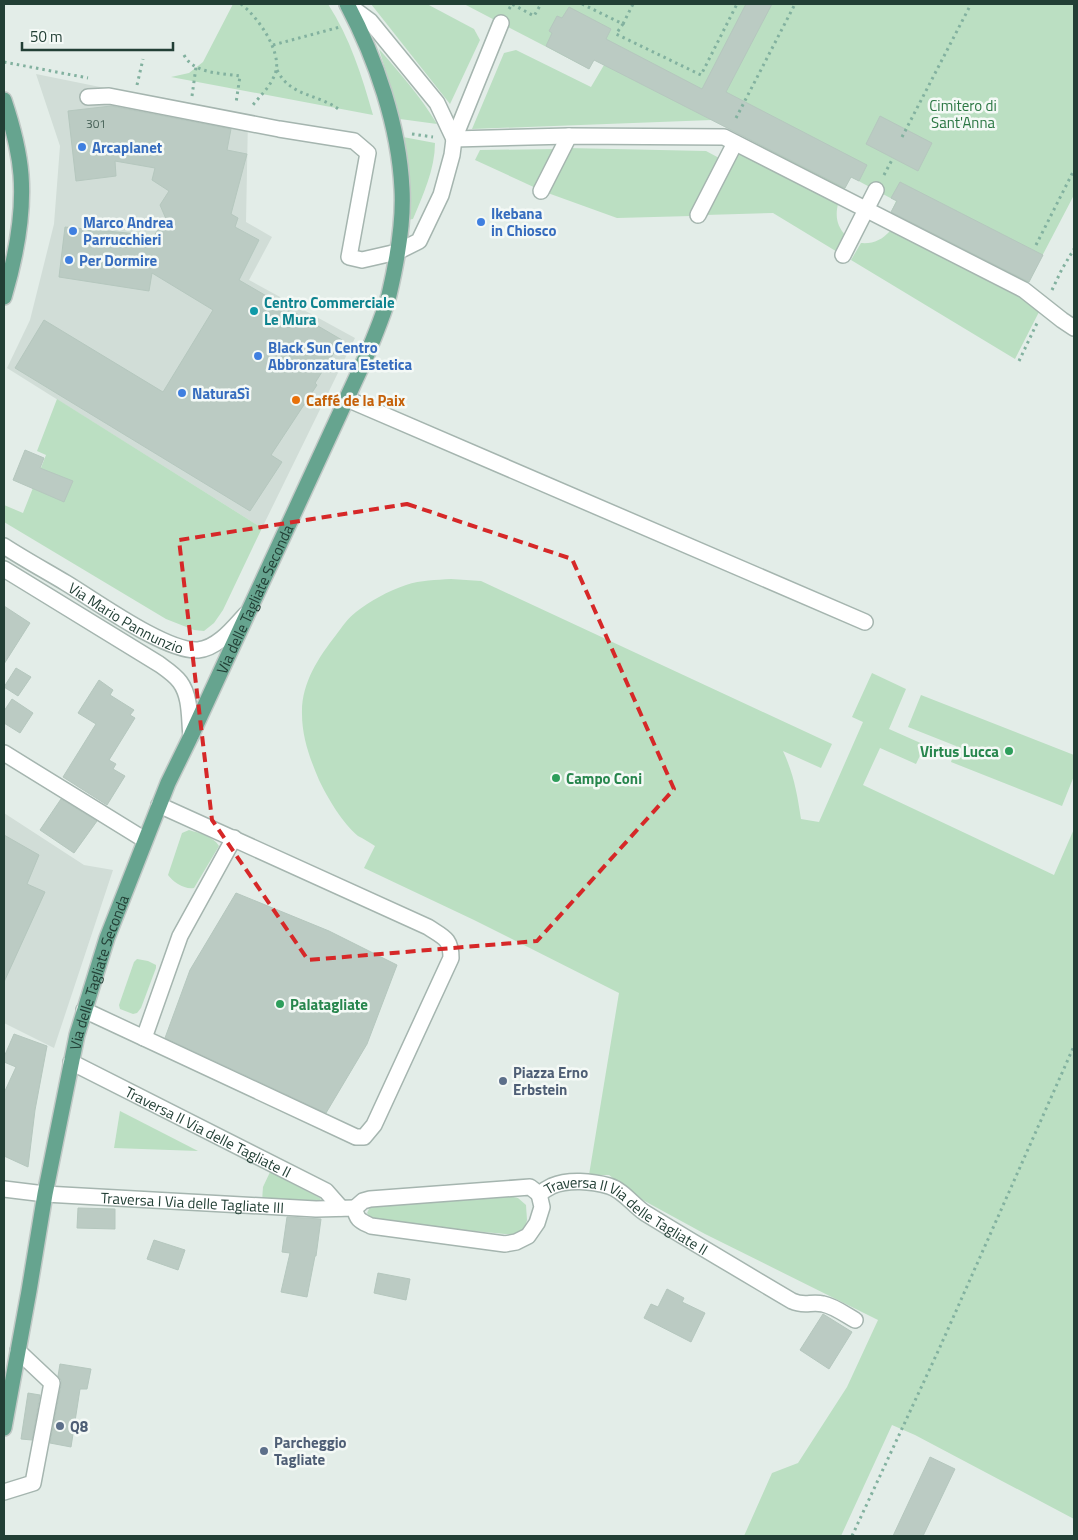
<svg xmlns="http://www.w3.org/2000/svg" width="1078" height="1540" font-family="'Titillium Web',sans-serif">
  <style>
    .built { fill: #d1ddd7 }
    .green { fill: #bbdfc2 }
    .building { fill: #bbcbc3; stroke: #b5c7be }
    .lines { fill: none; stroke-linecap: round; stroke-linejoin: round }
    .minor-casing { stroke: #a5b5af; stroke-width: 18 }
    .major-casing { stroke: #c1c9c6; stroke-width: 18 }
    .path { stroke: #82b19f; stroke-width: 3; stroke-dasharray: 2.5 4; stroke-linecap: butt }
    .minor { stroke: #fff; stroke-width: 15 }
    .major { stroke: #66a48f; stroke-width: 15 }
    .marked { fill: none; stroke: #d62828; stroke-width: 4; stroke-dasharray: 10 6; stroke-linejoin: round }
    .shop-dot { fill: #3f7fe0; stroke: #f4f9f6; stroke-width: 2 }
    .culture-dot { fill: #0f9aa8; stroke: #f4f9f6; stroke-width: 2 }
    .food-dot { fill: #e8710a; stroke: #f4f9f6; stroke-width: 2 }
    .leisure-dot { fill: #2e9e5b; stroke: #f4f9f6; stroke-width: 2 }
    .service-dot { fill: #5c6f8a; stroke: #f4f9f6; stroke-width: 2 }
    .labels { text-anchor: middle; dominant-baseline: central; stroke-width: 5; stroke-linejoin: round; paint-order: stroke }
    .number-label { font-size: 12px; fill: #486258 }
    .park-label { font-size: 15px; fill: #2b7743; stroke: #f4f9f6 }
    .shop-label { font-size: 15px; font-weight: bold; fill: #366cbe; stroke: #f4f9f6; text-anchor: start }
    .culture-label { font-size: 15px; font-weight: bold; fill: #0d838f; stroke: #f4f9f6; text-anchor: start }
    .food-label { font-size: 15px; font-weight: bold; fill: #c56008; stroke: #f4f9f6; text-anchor: start }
    .street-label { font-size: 15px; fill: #223f35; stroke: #f4f9f6 }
    .leisure-label { font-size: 15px; font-weight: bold; fill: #27864d; stroke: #f4f9f6; text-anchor: start }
    .service-label { font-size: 15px; font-weight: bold; fill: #4e5e75; stroke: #f4f9f6; text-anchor: start }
  </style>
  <rect width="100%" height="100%" fill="#e3ede8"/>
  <!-- built -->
  <g class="built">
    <polygon points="36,74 248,117 246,222 272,237 249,280 355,338 262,528 7,368 30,320 54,224 60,146"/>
    <polygon points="4,813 84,865 113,870 54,1048 4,1023"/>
  </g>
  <!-- green -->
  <g class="green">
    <path d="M233 4H328C350 38 362 76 373 115L171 77 189 73 203 62Z"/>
    <polygon points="371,4 427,4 474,29 480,40 450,104"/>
    <polygon points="464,4 1074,4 1074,195 1028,283 891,212 896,201 851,177 844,190 712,120 472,129 504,53 516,50 591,87 604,65 594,60 589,69"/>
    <path d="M379 49C400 73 420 96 437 124L400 119Z"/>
    <path d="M403 137 435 143C435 169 423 195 413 219L408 220 409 189Z"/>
    <polygon points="567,148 706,151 721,159 691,216 617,218 545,192"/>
    <polygon points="558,149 538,189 475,160 480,150"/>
    <path d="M738 152 838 204C835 217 837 226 846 236L839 253 773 213 705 215Z"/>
    <path d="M890 231 1029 302 1040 310 1015 359 851 260 861 243C873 244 882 240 890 231Z"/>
    <polygon points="57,399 262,528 223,610 214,623 204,631 194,630 166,619 4,522 4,505 23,513 46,455 37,451"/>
    <path d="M451 579 481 581 832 744 821 768 783 751C794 775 797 793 801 819L819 822 863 722 852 717 872 673 906 689 889 729 925 745 916 764 880 748 863 785 1054 875 1074 829V1519L915 1435 892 1425 841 1536H744L772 1473 798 1463 847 1387 878 1320 705 1234 639 1198 609 1175H589L619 993 474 920 364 868 375 846C369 842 364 839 358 836 343 824 327 797 319 780 310 759 302 737 302 714 301 684 318 658 336 635 342 627 348 618 356 612 370 601 388 591 406 585 421 580 436 580 451 579Z"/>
    <polygon points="921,695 1074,755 1074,776 1062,806 951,762 956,746 908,727"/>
    <path d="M189 830C199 833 213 836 219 846L194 888C185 890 173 882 168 875L182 833Z"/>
    <polygon points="137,959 148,961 156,965 156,968 141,1008 137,1013 133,1014 120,1009 119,1005 134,962"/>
    <polygon points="120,1111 198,1151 114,1148"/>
    <polygon points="270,1172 320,1198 322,1203 262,1201 263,1187"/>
    <polygon points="509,1196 518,1198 526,1205 527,1220 524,1231 514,1235 373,1221 367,1213 371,1205"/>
  </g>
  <!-- building -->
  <g class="building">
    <polygon points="746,4 772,4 726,92 867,165 859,181 851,177 845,188 594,60 589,69 546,46 552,33 549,31 557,16 562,18 569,7 611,29 606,39 702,89"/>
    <polygon points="111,106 231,129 227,150 247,154 231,214 238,218 235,227 259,240 239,280 342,340 315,383 317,385 271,455 282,462 250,511 15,368 44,320 163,392 213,310 152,273 149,291 59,277 65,227 138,234 150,241 166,219 160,205 169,191 152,180 155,168 115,161 116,176 76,181 68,111"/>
    <polygon points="880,116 932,143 918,171 866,144"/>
    <polygon points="900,182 1043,255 1029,282 891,212 897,201 891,198"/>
    <polygon points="25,450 44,458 40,468 73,481 64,502 13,480"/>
    <polygon points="4,606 30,623 4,664"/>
    <polygon points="16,668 31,677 18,696 4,687"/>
    <polygon points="99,680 113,690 110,695 134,710 130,715 135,718 109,760 116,764 113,769 125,776 107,805 63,777 96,724 78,713"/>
    <polygon points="12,699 33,713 20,733 4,723 4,711"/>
    <polygon points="61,799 97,821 74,853 40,830"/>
    <polygon points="4,835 39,855 27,884 45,892 4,982"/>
    <polygon points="236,893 329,931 397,965 367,1044 326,1113 165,1038 190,970"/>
    <polygon points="14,1034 47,1046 35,1110 28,1167 4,1156 4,1093 16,1067 4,1062 4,1057"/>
    <polygon points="78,1208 115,1209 115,1229 77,1228"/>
    <polygon points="287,1217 321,1219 316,1256 315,1256 307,1297 281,1292 290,1253 282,1252"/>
    <polygon points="154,1240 185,1250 178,1270 147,1259"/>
    <polygon points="378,1273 410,1279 406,1300 374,1293"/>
    <polygon points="667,1289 684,1298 682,1302 705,1313 691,1342 644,1318 651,1304 658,1307"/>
    <polygon points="823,1314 852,1332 829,1369 800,1350"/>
    <polygon points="60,1364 91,1369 87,1389 80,1389 71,1447 50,1443 61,1385 61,1380 58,1376"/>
    <polygon points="28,1393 40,1395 32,1440 21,1439"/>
    <polygon points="930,1457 955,1469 923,1536 893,1536"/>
  </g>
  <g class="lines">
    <!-- minor casing -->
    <g class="minor-casing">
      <g id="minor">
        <polyline points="347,4 370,21 437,103 454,139"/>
        <polyline points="88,97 109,96 279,129 354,141 368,153 349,257 362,260 397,252 419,241 441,195 452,155 454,139 501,23"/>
        <polyline points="454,139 569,136 724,137 1024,290 1062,320 1074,328"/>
        <polyline points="541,191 569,136"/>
        <polyline points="698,215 735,143"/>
        <polyline points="843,255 876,190"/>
        <polyline points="347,399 865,622"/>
        <path id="s1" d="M4 546C24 559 46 571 66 583 96 601 166 652 198 650 218 648 234 627 246 614"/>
        <path d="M4 569 159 664C166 669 175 675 180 682 191 697 189 719 191 736"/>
        <polyline points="4,753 145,840"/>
        <path d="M84 1010 356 1137H364L374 1125 451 958C451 938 443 937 428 927L159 805"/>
        <polyline points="144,1038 180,936 234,838"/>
        <path id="s2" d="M71 1062 326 1191 341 1208"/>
        <path id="s3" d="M4 1189 45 1194 316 1209 355 1208C356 1220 361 1221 371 1226L505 1244 516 1242 528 1236 537 1223 542 1207 539 1194"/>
        <path id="s4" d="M539 1194C543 1191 548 1188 552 1186 568 1179 592 1181 609 1186 623 1190 633 1205 645 1213 694 1243 743 1272 792 1301 805 1307 811 1301 823 1304 834 1306 846 1315 855 1320"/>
        <polyline points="355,1208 363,1201 370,1199 530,1187 539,1194"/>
        <polyline points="4,1492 33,1483 52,1383 18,1351"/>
      </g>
    </g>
    <!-- major casing -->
    <g class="major-casing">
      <g id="major">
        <path d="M4 100C12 124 19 149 21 175 24 215 15 260 4 297"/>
        <path id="s5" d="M4 1428 29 1291 45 1194 77 1035 107 938 168 783 191 736 365 359C374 338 383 317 389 295 397 261 404 224 402 189 399 126 376 59 347 4"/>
      </g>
    </g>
    <!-- path -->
    <g class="path">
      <path d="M241 4C257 16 281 50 276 71 272 85 261 95 252 106"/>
      <polyline points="582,4 623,24 616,34 701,75 737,4"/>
      <polyline points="509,9 512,4 534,16 541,4"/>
      <polyline points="623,24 633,4"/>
      <polyline points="273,45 340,27"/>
      <path d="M184 55C194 74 221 73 240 76L236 103"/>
      <polyline points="4,62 88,78"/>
      <path d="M277 70C291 98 319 93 341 111"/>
      <polyline points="137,85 143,59"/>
      <polyline points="192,96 196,67"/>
      <polyline points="736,118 795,4"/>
      <polyline points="412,134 433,137"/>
      <polyline points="902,137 971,4"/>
      <polyline points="884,175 893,158"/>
      <polyline points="1036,245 1074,170"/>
      <polyline points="1052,290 1062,269 1074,249"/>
      <polyline points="1019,361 1038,321"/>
      <polyline points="852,1536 940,1347 1074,1046"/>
    </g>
    <!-- minor -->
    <use href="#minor" class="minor"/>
    <!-- major -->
    <use href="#major" class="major"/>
  </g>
  <!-- marked area -->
  <path class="marked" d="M407 504 572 559 674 789 537 941 308 960 212 820 179 540Z"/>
  <!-- markers -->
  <g class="shop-dot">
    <circle cx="82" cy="147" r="5"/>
    <circle cx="481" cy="222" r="5"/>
    <circle cx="73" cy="231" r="5"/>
    <circle cx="69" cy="260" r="5"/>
    <circle cx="258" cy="356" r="5"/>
    <circle cx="182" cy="393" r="5"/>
  </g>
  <circle class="culture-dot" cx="254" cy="311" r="5"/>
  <circle class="food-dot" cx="296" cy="400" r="5"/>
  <g class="leisure-dot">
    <circle cx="1009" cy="751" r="5"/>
    <circle cx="556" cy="778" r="5"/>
    <circle cx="280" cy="1004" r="5"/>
  </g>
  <g class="service-dot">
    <circle cx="503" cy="1081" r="5"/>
    <circle cx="60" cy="1426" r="5"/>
    <circle cx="264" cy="1451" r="5"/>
  </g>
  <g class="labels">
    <!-- number labels -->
    <g class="number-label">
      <text x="96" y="123">301</text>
    </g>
    <!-- park labels -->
    <g class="park-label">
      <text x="963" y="105">Cimitero di<tspan x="963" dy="17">Sant'Anna</tspan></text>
    </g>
    <!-- shop labels -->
    <g class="shop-label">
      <text x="92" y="147">Arcaplanet</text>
      <text x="491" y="213">Ikebana<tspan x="491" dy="17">in Chiosco</tspan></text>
      <text x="83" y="222">Marco Andrea<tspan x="83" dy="17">Parrucchieri</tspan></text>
      <text x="79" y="260">Per Dormire</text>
      <text x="268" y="347">Black Sun Centro<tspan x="268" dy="17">Abbronzatura Estetica</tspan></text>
      <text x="192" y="393">NaturaSì</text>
    </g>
    <!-- culture labels -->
    <g class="culture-label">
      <text x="264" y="302">Centro Commerciale<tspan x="264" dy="17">Le Mura</tspan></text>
    </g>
    <!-- food labels -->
    <g class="food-label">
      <text x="306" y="400">Caffé de la Paix</text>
    </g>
    <!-- street labels -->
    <g class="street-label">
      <text stroke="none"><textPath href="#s5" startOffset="871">Via delle Tagliate Seconda</textPath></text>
      <text stroke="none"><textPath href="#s1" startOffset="142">Via Mario Pannunzio</textPath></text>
      <text stroke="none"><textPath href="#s5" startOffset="466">Via delle Tagliate Seconda</textPath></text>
      <text stroke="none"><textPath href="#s2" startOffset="154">Traversa II Via delle Tagliate II</textPath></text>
      <text stroke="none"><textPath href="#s3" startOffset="189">Traversa I Via delle Tagliate III</textPath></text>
      <text stroke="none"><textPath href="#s4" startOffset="99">Traversa II Via delle Tagliate II</textPath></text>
    </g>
    <!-- leisure labels -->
    <g class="leisure-label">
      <text x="999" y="751" text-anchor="end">Virtus Lucca</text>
      <text x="566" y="778">Campo Coni</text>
      <text x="290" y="1004">Palatagliate</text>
    </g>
    <!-- service labels -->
    <g class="service-label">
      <text x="513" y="1072">Piazza Erno<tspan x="513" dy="17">Erbstein</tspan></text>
      <text x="70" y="1426">Q8</text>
      <text x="274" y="1442">Parcheggio<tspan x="274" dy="17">Tagliate</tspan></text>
    </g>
  </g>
  <!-- border -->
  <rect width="1078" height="1540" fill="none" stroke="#223f35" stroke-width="10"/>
  <!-- scale -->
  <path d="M22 42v8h151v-8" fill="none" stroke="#223f35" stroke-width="2.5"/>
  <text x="30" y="42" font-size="15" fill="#223f35" stroke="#f4f9f6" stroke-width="4" paint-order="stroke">50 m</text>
</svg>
